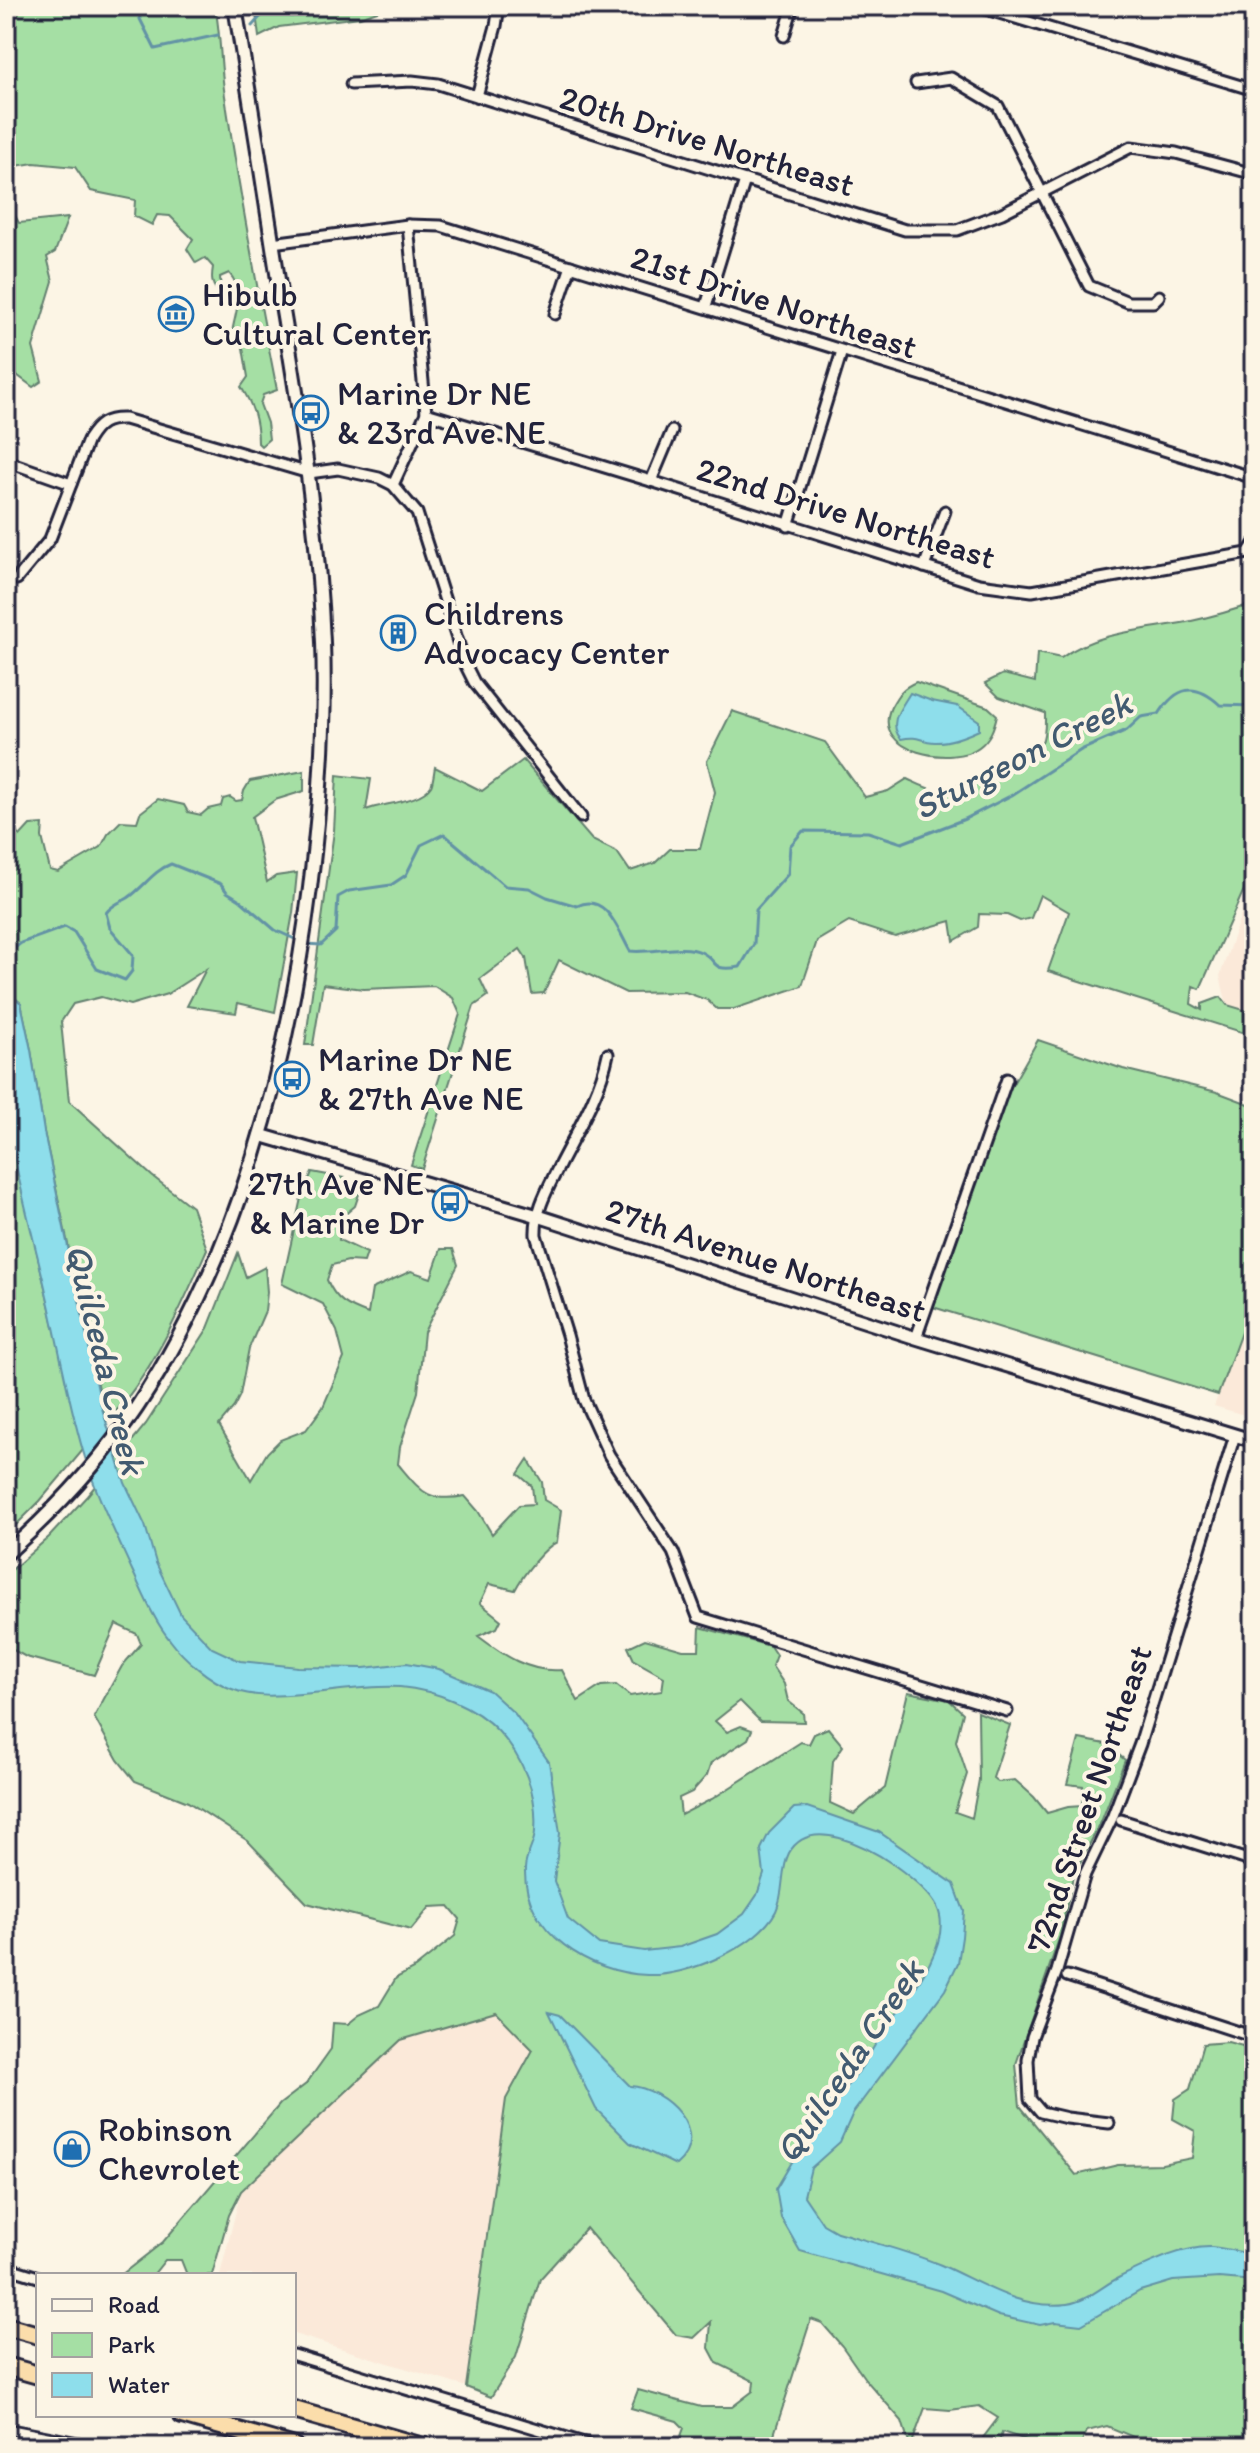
<svg xmlns="http://www.w3.org/2000/svg" width="1260" height="2453" font-family="Itim,sans-serif">
  <style>
    .built { fill: #fbe9d9 }
    .green { fill: #a5dfa4; stroke: #648070; stroke-width: 2 }
    .water { fill: #8edeeb; stroke: #6393a5; stroke-width: 2 }
    .lines { fill: none; stroke-linecap: round; stroke-linejoin: round }
    .stream { stroke: #6393a5; stroke-width: 3 }
    .minor-casing { stroke: #22223b; stroke-width: 15 }
    .tertiary-casing { stroke: #22223b; stroke-width: 17 }
    .secondary-casing { stroke: #22223b; stroke-width: 18 }
    .motorway-casing { stroke: #22223b; stroke-width: 22 }
    .minor { stroke: #fcf5e5; stroke-width: 9 }
    .tertiary { stroke: #fcf5e5; stroke-width: 11 }
    .secondary { stroke: #fcf5e5; stroke-width: 12 }
    .motorway { stroke: #fbddab; stroke-width: 16 }
    .labels { text-anchor: middle; dominant-baseline: central; stroke-width: 8; stroke-linejoin: round; paint-order: stroke }
    .street-label { font-size: 34px; fill: #22223b; stroke: #fcf5e5 }
    .poi-label { font-size: 34px; fill: #22223b; stroke: #fcf5e5; text-anchor: start }
    .water-label { font-size: 36px; font-style: italic; fill: #425a70; stroke: #fcf5e5 }
  </style>
  <rect width="100%" height="100%" fill="#fcf5e5"/>
  <filter id="ink" filterUnits="userSpaceOnUse"><feTurbulence type="fractalNoise" baseFrequency=".0125" numOctaves="2"/><feDisplacementMap in="SourceGraphic" scale="16" xChannelSelector="R" yChannelSelector="G"/><feConvolveMatrix kernelMatrix="1 2 1 2 8 2 1 2 1" color-interpolation-filters="sRGB"/></filter>
  <g filter="url(#ink)">
    <!-- built -->
    <g class="built">
      <polygon points="1254,828 1254,1013 1227,1005 1220,976 1251,884 1247,843"/>
      <polygon points="1254,1297 1254,1418 1214,1406"/>
      <polygon points="497,2012 533,2050 506,2099 466,2387 294,2334 294,2275 220,2275 241,2191 401,2040"/>
    </g>
    <!-- green -->
    <g class="green">
      <path d="M6 6H215C221 36 220 66 225 96 240 195 258 293 277 390L263 395 260 404 267 423 269 439 261 446 258 443C258 421 253 405 241 387L248 377 242 342 232 333C235 312 246 292 229 273L220 277 221 294C211 286 211 279 213 267L205 258 196 263 187 249 193 239 170 216 157 215 152 225 134 216 135 200 91 191 75 167 34 163 16 166 6 162Z"/>
      <polygon points="255,6 392,6 360,17 279,27 259,37"/>
      <polygon points="6,199 19,223 68,218 55,252 47,257 53,281 33,347 42,381 33,387 18,376 6,373"/>
      <path d="M1254 603V867L1200 989 1193 986 1191 1004 1202 1010V1004L1221 997 1227 1005 1254 1013V1036L1048 971 1069 912 1040 895 1031 918 1020 921 1007 915 979 914 978 927 954 941 951 921 895 937 849 922 817 941 802 986 734 1009H717L707 1000 685 992 626 993 559 960 544 993 532 994 526 958 520 949 480 979 488 996 474 1006 422 1169 411 1165 460 1014 453 998 434 986 364 989 323 984 313 1045H305L334 831 337 775 371 779 366 810C384 803 421 802 431 786 433 782 434 772 435 767L482 791 523 760 592 840 617 852 630 871 655 863 670 849H700L715 792 707 761 732 711 825 742 865 797 888 791 907 779C916 783 928 790 937 790 957 789 1031 760 1041 744 1046 736 1045 722 1045 713L999 697 985 683 1003 674 1035 682 1037 653 1061 658C1095 632 1146 630 1187 622 1210 617 1232 611 1254 603Z"/>
      <path d="M916 682 988 707 997 715C994 728 990 739 979 747 954 767 870 753 891 707 898 694 902 688 916 682Z"/>
      <path d="M304 771V791L275 800 252 817 267 882 276 876 297 873 293 913 275 1012 238 1003 236 1013 187 1006 206 969 167 994 130 1005 101 997 73 1004 61 1022 69 1101 152 1176 192 1207 207 1249C181 1308 152 1376 106 1422L44 1132 31 1050 21 1003 6 991V820L20 836 30 825 43 824 42 837 50 870 58 872 101 847 108 834 121 821 137 822 140 813 158 799 184 805 188 812 201 815 208 809 221 806 223 799 230 797 236 801 242 800 244 791 250 781Z"/>
      <polygon points="1038,1040 1123,1069 1217,1092 1254,1106 1254,1297 1218,1395 933,1307 1007,1094"/>
      <polygon points="6,1081 13,1150 83,1450 40,1501 6,1535"/>
      <path d="M312 1172 349 1179 361 1188 355 1206 342 1217 339 1240 367 1253 364 1262 348 1261 332 1265 327 1280C336 1301 347 1306 368 1314L372 1289 411 1271 431 1278 441 1249H453L458 1265 424 1332 418 1392 400 1447 398 1464C421 1491 427 1503 465 1496L478 1511 492 1534 519 1505 534 1504 532 1486 518 1474 528 1459 542 1482 544 1500 561 1510 557 1542C543 1548 523 1575 515 1590L489 1584 480 1603 501 1620 497 1628 478 1636C503 1655 529 1673 562 1670L578 1701 601 1686 616 1685 630 1696 662 1691 664 1677 634 1660 628 1647 645 1639 683 1650H699L700 1627 770 1646 776 1655 772 1666 784 1684 788 1701 803 1713 804 1722 760 1721 740 1701 715 1721 727 1732 741 1726 752 1730 748 1739 711 1763 707 1775 692 1792 679 1798 681 1815 712 1799 801 1742 809 1744 814 1734 828 1728 843 1746 833 1761 830 1803 854 1814 885 1788 908 1692 949 1700 963 1713 956 1741 967 1774 955 1812 972 1818 979 1780 978 1712 1010 1725 993 1778 998 1782 1015 1780 1034 1797 1047 1813 1068 1807 1082 1806 1083 1786 1067 1784 1079 1739 1106 1744 1125 1760 1101 1822 1073 1876 1060 1936 1016 2064 1020 2106 1076 2175 1118 2165 1162 2164 1192 2158 1195 2131 1173 2119 1175 2099 1190 2089 1203 2044 1228 2042 1254 2049V2447H1151L1148 2443 1107 2426 1087 2431 1080 2447H1048L1002 2432 998 2447H976L998 2418 979 2406 950 2410 925 2408 912 2443H909L902 2421 865 2379 842 2346 822 2323 811 2319 770 2447H753L754 2443 738 2437 731 2447H677L684 2428 677 2421 631 2408 638 2390 701 2407H732L753 2391 754 2381 717 2363 709 2348 711 2322 694 2338 676 2335 586 2228 540 2279 516 2357 491 2397 466 2387 506 2099 533 2050 496 2012 401 2040 241 2191 229 2215 212 2275H187L181 2260H165L153 2275H121L163 2242 280 2104 306 2084 331 2049 333 2023 348 2024 359 2015 379 2006 396 1978 415 1968 455 1936 460 1919 449 1906 430 1907 411 1930 307 1903 248 1841 188 1802 135 1781 118 1760 94 1717 122 1666 141 1644 137 1634 116 1624 94 1675 26 1657 6 1646V1575L49 1537 87 1496 146 1424 208 1328 238 1253 246 1277 265 1267 267 1292 265 1311 249 1348 240 1395 234 1407 219 1425 251 1480 267 1453 280 1440 306 1430 323 1407 344 1358 337 1331 323 1304 282 1284 301 1198Z"/>
    </g>
    <!-- water -->
    <g class="water">
      <path d="M910 693 932 701 957 706 979 721V730C966 736 949 743 934 742 919 741 919 735 901 739 887 723 901 708 910 693Z"/>
      <path d="M6 991 21 1003 31 1050 44 1132 101 1405 125 1483 145 1525 156 1563 181 1615 212 1648 240 1661 298 1667 364 1668 407 1663 439 1669 490 1691 515 1714 549 1762 560 1833 554 1881 568 1919 599 1944 644 1951 680 1947 717 1934 744 1914 757 1895 764 1874 761 1849 769 1833 794 1808 807 1807 879 1832 954 1884 964 1911 962 1937 958 1963 945 1990 853 2113 840 2142 811 2168 804 2196 823 2224 837 2232C871 2242 908 2251 941 2265 982 2283 1020 2310 1067 2304 1088 2301 1103 2285 1120 2277 1147 2264 1182 2246 1212 2247 1226 2248 1240 2253 1254 2254V2281L1219 2278 1173 2281 1140 2291 1081 2325 1055 2322 1040 2325 999 2316 941 2291 800 2251 781 2218 776 2189 830 2098C858 2084 867 2054 885 2030 905 2002 955 1943 937 1907 929 1891 908 1875 894 1865 868 1847 810 1815 789 1853 780 1871 785 1892 776 1911 758 1947 686 1977 647 1975 590 1973 523 1932 525 1869 525 1856 535 1844 535 1831 538 1793 523 1758 498 1731 475 1706 434 1690 400 1687 369 1685 332 1692 301 1694 278 1696 254 1698 232 1689 210 1681 184 1659 170 1640 154 1621 143 1593 132 1570 114 1531 95 1492 83 1451 68 1400 59 1347 47 1296 36 1247 22 1199 13 1150 4 1098 6 1044 6 991Z"/>
      <path d="M549 2012 560 2015 630 2086C665 2088 713 2133 676 2165L630 2143 596 2109Z"/>
    </g>
    <g class="lines">
      <!-- stream -->
      <g class="stream">
        <polyline points="138,6 140,19 155,49 218,35"/>
        <polyline points="275,6 281,14 292,16 305,6"/>
        <polyline points="252,26 270,6"/>
        <path d="M306 944 321 945 336 931 338 897 349 891 391 885 406 875 421 845 444 834 505 886 529 888 547 897 577 906C606 892 618 930 630 951 650 954 684 943 701 952 720 961 708 972 740 967L754 944 756 910 788 874 790 846 803 831 868 832 902 843 965 819 1012 795 1081 750 1127 730 1141 717 1159 714C1177 686 1195 682 1220 705L1254 706"/>
        <path d="M6 987 11 986 14 970 12 950 21 943 65 927 74 932 97 969 125 980 132 971 133 955 110 928 106 913C113 904 119 903 128 898 144 887 153 871 171 864L221 884 227 892 240 900 275 930 299 941"/>
      </g>
      <!-- minor casing -->
      <g class="minor-casing">
        <g id="minor">
          <polyline points="976,6 1254,90"/>
          <polyline points="784,36 793,6"/>
          <polyline points="916,83 951,78 998,106 1089,286 1128,302 1153,302 1159,296"/>
          <polyline points="351,84 412,81 438,84 905,230 957,230 1002,213 1131,147 1176,153 1254,174"/>
          <polyline points="477,96 496,26 499,6"/>
          <polyline points="272,243 408,225 441,226 1254,478"/>
          <polyline points="706,306 745,180"/>
          <polyline points="555,314 571,266"/>
          <polyline points="426,413 651,481 979,584 1032,591 1248,553 1254,544"/>
          <polyline points="6,461 71,484"/>
          <polyline points="651,481 672,431"/>
          <polyline points="393,485 426,413 408,225"/>
          <polyline points="788,526 842,351"/>
          <polyline points="924,567 945,511"/>
          <path d="M17 579 50 539 88 440C98 424 106 418 125 419L309 473 338 469 379 478 393 485 417 513 465 664 474 682 581 817"/>
          <path d="M608 1054C600 1093 578 1129 560 1164 549 1187 535 1209 536 1235L567 1335 584 1400 609 1455 673 1552 698 1617 1007 1711"/>
          <polyline points="916,1338 1007,1079"/>
          <polyline points="1121,1820 1254,1862"/>
          <polyline points="1067,1976 1254,2037"/>
          <polyline points="1109,2123 1067,2118 1041,2112 1030,2099 1028,2060 1032,2037 1057,1971 1085,1874 1112,1818 1140,1744 1235,1435"/>
          <polyline points="6,2267 38,2277"/>
          <polyline points="294,2355 597,2447"/>
          <polyline points="6,2429 99,2447"/>
        </g>
      </g>
      <!-- tertiary casing -->
      <g class="tertiary-casing">
        <polyline id="tertiary" points="260,1135 538,1216 916,1338 1254,1441"/>
      </g>
      <!-- secondary casing -->
      <g class="secondary-casing">
        <path id="secondary" d="M6 1554C55 1510 101 1461 137 1407 239 1253 287 1070 310 888 320 807 326 724 323 642 318 526 300 413 281 299 266 201 251 104 235 6"/>
      </g>
      <!-- motorway casing -->
      <g class="motorway-casing">
        <g id="motorway">
          <polyline points="6,2326 38,2335"/>
          <polyline points="6,2366 38,2375"/>
          <polyline points="294,2410 423,2447"/>
          <polyline points="182,2415 295,2447"/>
        </g>
      </g>
      <!-- minor -->
      <use href="#minor" class="minor"/>
      <!-- tertiary -->
      <use href="#tertiary" class="tertiary"/>
      <!-- secondary -->
      <use href="#secondary" class="secondary"/>
      <!-- motorway -->
      <use href="#motorway" class="motorway"/>
    </g>
  </g>
  <!-- icons -->
  <defs>
    <g id="museum-ring" transform="scale(1.8)"><circle r="9.5" fill="#fcf5e5" stroke="#1f6fb2" stroke-width="1.5"/><path d="M0-6L6-3V-2H-6V-3ZM-5-1h2V3h-2ZM-1-1h2V3h-2ZM3-1h2V3H3ZM-6 4H6V6H-6Z" fill="#1f6fb2"/></g>
    <g id="bus-ring" transform="scale(1.8)"><circle r="9.5" fill="#fcf5e5" stroke="#1f6fb2" stroke-width="1.5"/><path d="M-5-6H5V4H4V6H2V4H-2V6H-4V4H-5ZM-3.5-4V0h7V-4ZM-3.5 1.2v1.5H-2V1.2ZM2 1.2v1.5H3.5V1.2Z" fill="#1f6fb2"/></g>
    <g id="building-ring" transform="scale(1.8)"><circle r="9.5" fill="#fcf5e5" stroke="#1f6fb2" stroke-width="1.5"/><path d="M-4-6H4V6H1V3H-1V6H-4ZM-2.5-4.3h1.7v1.8h-1.7ZM.8-4.3h1.7v1.8H.8ZM-2.5-1h1.7V.8h-1.7ZM.8-1h1.7V.8H.8Z" fill="#1f6fb2"/></g>
    <g id="shop-ring" transform="scale(1.8)"><circle r="9.5" fill="#fcf5e5" stroke="#1f6fb2" stroke-width="1.5"/><path d="M-5-2.5h2.3a2.7 3.5 0 0 1 5.4 0H5L5.5 6h-11ZM-1.5-2.5h3a1.5 2.3 0 0 0-3 0Z" fill="#1f6fb2"/></g>
  </defs>
  <g fill-rule="evenodd">
    <use href="#museum-ring" x="176" y="314"/>
    <use href="#bus-ring" x="311" y="413"/>
    <use href="#building-ring" x="398" y="633"/>
    <use href="#bus-ring" x="292" y="1079"/>
    <use href="#bus-ring" x="450" y="1203"/>
    <use href="#shop-ring" x="72" y="2149"/>
  </g>
  <g class="labels">
    <!-- street labels -->
    <g class="street-label">
      <text transform="translate(707 141) rotate(17)">20th Drive Northeast</text>
      <text transform="translate(774 302) rotate(18)">21st Drive Northeast</text>
      <text transform="translate(846 513) rotate(17)">22nd Drive Northeast</text>
      <text transform="translate(766 1260) rotate(18)">27th Avenue Northeast</text>
      <text transform="translate(1089 1799) rotate(-71)">72nd Street Northeast</text>
    </g>
    <!-- poi labels -->
    <g class="poi-label">
      <text x="202" y="294">Hibulb<tspan x="202" dy="39">Cultural Center</tspan></text>
      <text x="337" y="393">Marine Dr NE<tspan x="337" dy="39">&amp; 23rd Ave NE</tspan></text>
      <text x="424" y="613">Childrens<tspan x="424" dy="39">Advocacy Center</tspan></text>
      <text x="318" y="1059">Marine Dr NE<tspan x="318" dy="39">&amp; 27th Ave NE</tspan></text>
      <text x="424" y="1183" text-anchor="end">27th Ave NE<tspan x="424" dy="39">&amp; Marine Dr</tspan></text>
      <text x="98" y="2129">Robinson<tspan x="98" dy="39">Chevrolet</tspan></text>
    </g>
    <!-- water labels -->
    <g class="water-label">
      <text transform="translate(1022 755) rotate(-27)">Sturgeon Creek</text>
      <text transform="translate(106 1359) rotate(76)">Quilceda Creek</text>
      <text transform="translate(849 2061) rotate(-56)">Quilceda Creek</text>
    </g>
  </g>
  <!-- margin -->
  <rect width="1260" height="2453" fill="none" stroke="#fcf5e5" stroke-width="32"/>
  <rect x="16" y="16" width="1228" height="2421" fill="none" stroke="#22223b" stroke-width="3" filter="url(#ink)"/>
  <!-- legend -->
  <rect x="36" y="2273" width="260" height="144" fill="#fcf5e5" stroke="#a5a1a1" stroke-width="2"/>
  <rect x="52" y="2299" width="40" height="12" fill="#fcf5e5" stroke="#a5a1a1" stroke-width="2"/>
  <text x="108" y="2313" font-size="24" fill="#22223b">Road</text>
  <rect x="52" y="2333" width="40" height="24" fill="#a5dfa4" stroke="#a5a1a1" stroke-width="2"/>
  <text x="108" y="2353" font-size="24" fill="#22223b">Park</text>
  <rect x="52" y="2373" width="40" height="24" fill="#8edeeb" stroke="#a5a1a1" stroke-width="2"/>
  <text x="108" y="2393" font-size="24" fill="#22223b">Water</text>
</svg>
